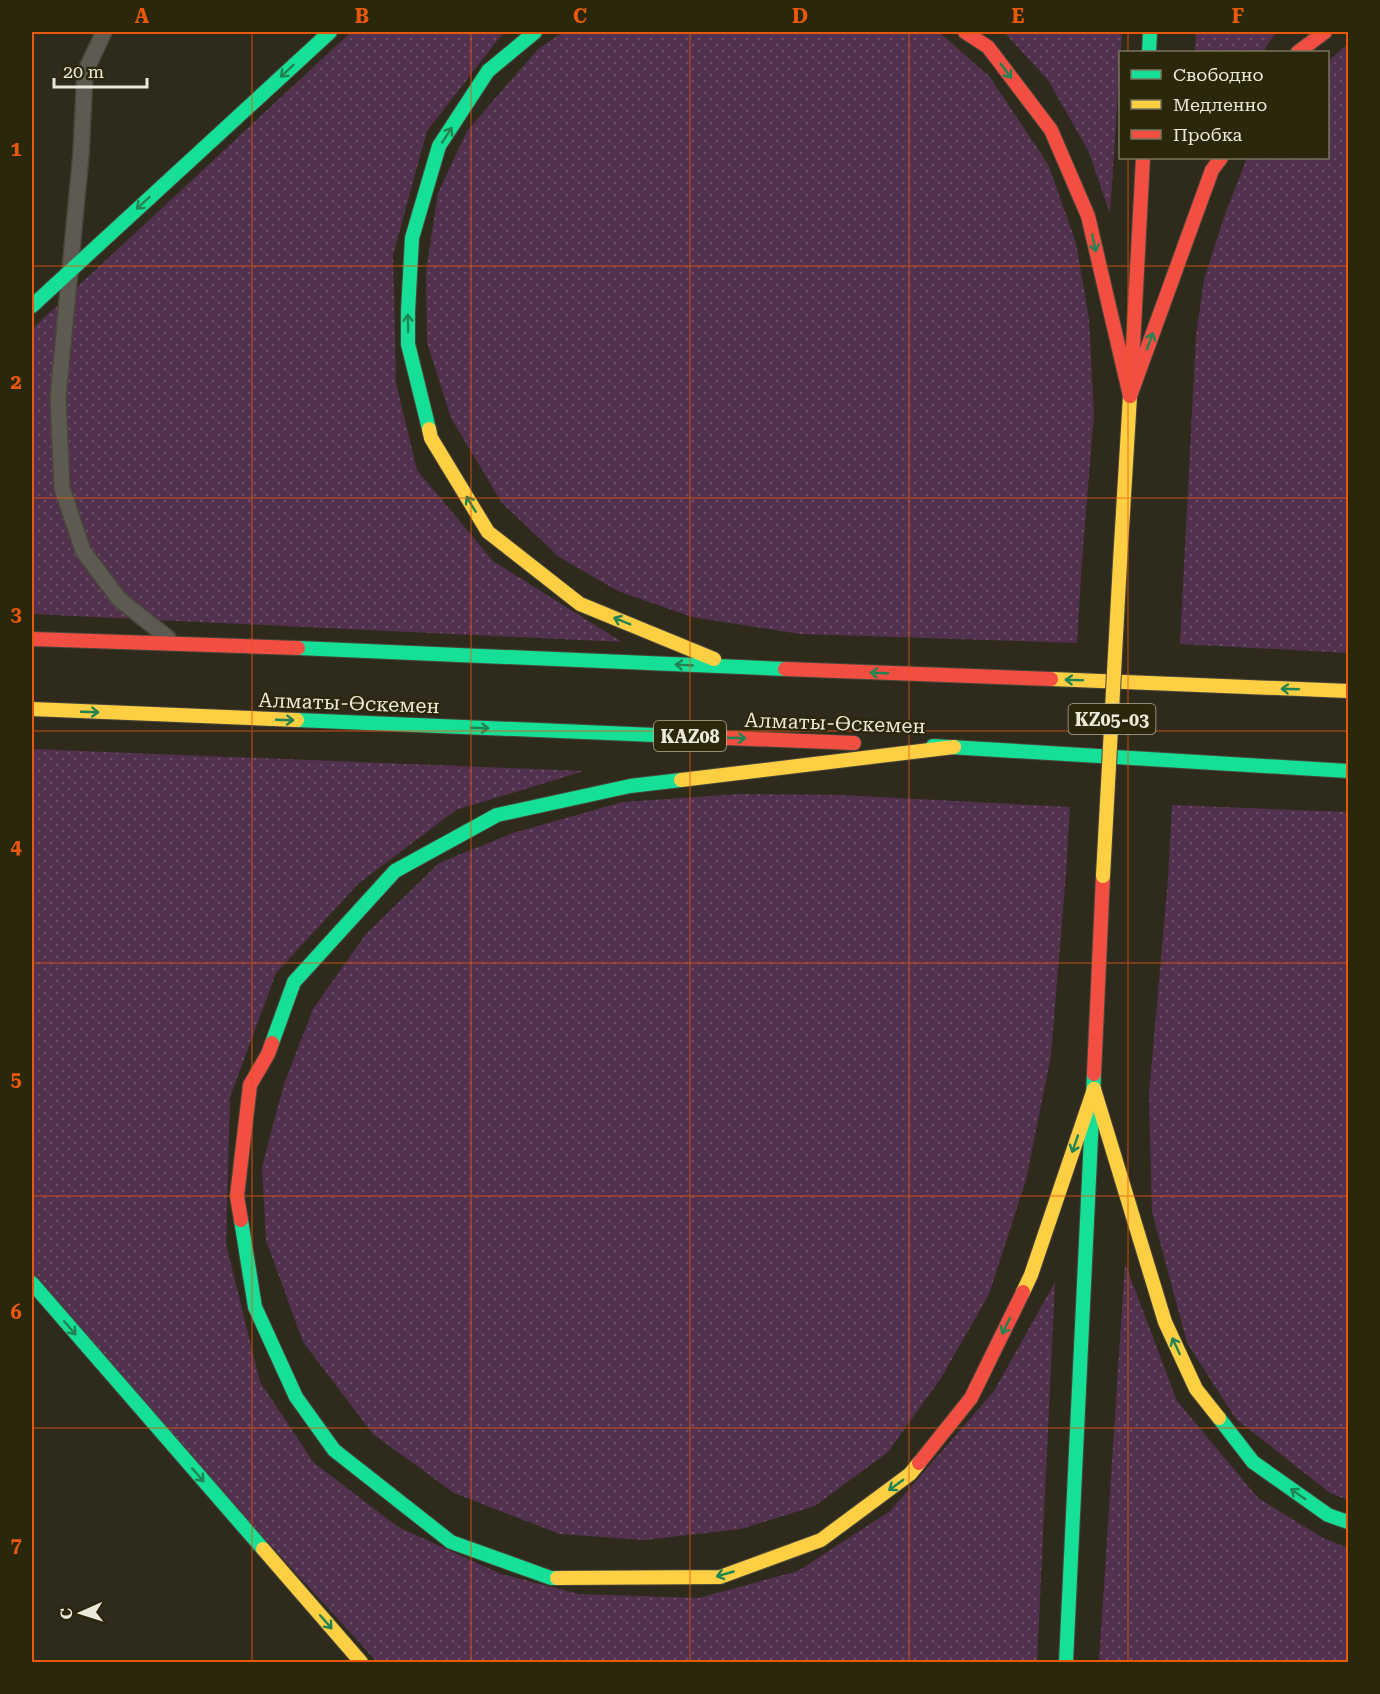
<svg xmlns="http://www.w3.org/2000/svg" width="1380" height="1694" font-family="'Roboto Serif',serif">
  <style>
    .grass { fill: url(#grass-dots) }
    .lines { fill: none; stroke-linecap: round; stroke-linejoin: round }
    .lane-casing { stroke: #48463a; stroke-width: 18 }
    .fast-casing { stroke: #48463a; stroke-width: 16 }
    .slow-casing { stroke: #48463a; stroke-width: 16 }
    .jam-casing { stroke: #48463a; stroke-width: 16 }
    .lane { stroke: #5d5b51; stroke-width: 15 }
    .fast { stroke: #16e098; stroke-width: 14 }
    .slow { stroke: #ffcf43; stroke-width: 14 }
    .jam { stroke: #f24e42; stroke-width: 14 }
    .slow-bridge-casing { stroke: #48463a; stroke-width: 16; stroke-linecap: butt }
    .slow-bridge { stroke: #ffcf43; stroke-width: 14 }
    .oneway { stroke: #208452 }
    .grid { fill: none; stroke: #e8590c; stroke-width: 1.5; stroke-opacity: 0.55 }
    .labels { text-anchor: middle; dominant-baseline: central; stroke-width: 4.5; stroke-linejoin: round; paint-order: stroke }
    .shield { fill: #2b270b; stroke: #b1af9b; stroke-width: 1.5 }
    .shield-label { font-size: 18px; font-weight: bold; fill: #ebe9d9 }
    .street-label { font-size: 20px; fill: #ebe9d9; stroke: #2b270b }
    .neatline { fill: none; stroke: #e8590c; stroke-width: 2 }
    .grid-label { font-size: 20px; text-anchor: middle; font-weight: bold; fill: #e8590c }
  </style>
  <defs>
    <pattern id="grass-dots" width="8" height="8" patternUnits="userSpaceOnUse" patternTransform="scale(1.5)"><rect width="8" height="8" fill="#51314e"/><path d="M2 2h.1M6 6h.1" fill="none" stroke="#6a4f67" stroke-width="1.8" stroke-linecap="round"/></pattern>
  </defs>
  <rect width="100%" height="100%" fill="#2e2b1c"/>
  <!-- grass -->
  <g class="grass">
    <polygon points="351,32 504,32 427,131 393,255 396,383 417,470 493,561 622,642 32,614 32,329"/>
    <polygon points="563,32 939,32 989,76 1048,164 1076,243 1089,319 1094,414 1082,560 1077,643 801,634 692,617 618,591 559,557 502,503 451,418 427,342 426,271 438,193 467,131 538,49"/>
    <polygon points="1004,32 1122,32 1110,214 1089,152 1048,80"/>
    <polygon points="1196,32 1276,32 1263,52 1195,52"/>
    <polygon points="1348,44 1348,653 1180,644 1196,335 1204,280 1224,217 1247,158 1328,158 1328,61"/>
    <polygon points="32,749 584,771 456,810 359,883 276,973 230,1097 226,1244 260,1382 314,1463 398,1527 501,1574 579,1594 699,1598 798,1571 890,1511 994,1391 1055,1282 1037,1662 377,1662 32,1283"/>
    <polygon points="740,794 841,795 1070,807 1066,874 1051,1055 1026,1180 989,1294 941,1378 888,1452 815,1506 741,1529 644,1540 560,1534 454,1493 373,1434 303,1342 266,1240 262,1167 284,1084 313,1009 365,935 439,863 513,833 623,802"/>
    <polygon points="1172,805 1348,812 1348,1500 1330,1493 1236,1419 1187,1343 1152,1212 1149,1095 1168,879"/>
    <polygon points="1125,1263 1177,1401 1258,1498 1323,1538 1348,1548 1348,1662 1099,1662"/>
  </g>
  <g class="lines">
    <!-- lane casing -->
    <g class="lane-casing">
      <polyline id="lane" points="104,32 85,72 81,154 58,397 62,488 83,551 119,599 168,638"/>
    </g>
    <!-- fast casing -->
    <g class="fast-casing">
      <g id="fast">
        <polyline points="1149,52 1150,32"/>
        <polyline points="32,306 330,32"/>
        <polyline points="429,429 408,344 408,312 412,238 439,146 488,71 535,32"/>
        <polyline points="298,648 785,669"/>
        <polyline points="297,720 702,737"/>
        <polyline points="933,746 1348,771"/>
        <polyline points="272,1043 294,982 395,871 497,815 630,786 681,780"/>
        <polyline points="241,1220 255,1307 296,1397 334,1450 451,1542 551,1578 557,1578"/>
        <polyline points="32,1283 263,1549"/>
        <polyline points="1219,1418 1253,1462 1328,1515 1348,1522"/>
        <polyline points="1066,1662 1094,1074"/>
      </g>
    </g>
    <!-- slow casing -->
    <g class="slow-casing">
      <g id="slow">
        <polyline points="429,429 431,438 488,532 580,604 714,659"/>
        <polyline points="1120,562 1130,396"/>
        <polyline points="1051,679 1348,691"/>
        <polyline points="32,709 297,720"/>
        <polyline points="681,780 954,747"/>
        <polyline points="1094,1089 1165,1322 1196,1389 1219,1418"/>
        <polyline points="1023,1292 1031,1275 1094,1089"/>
        <polyline points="263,1549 361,1662"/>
        <polyline points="557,1578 720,1577 821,1540 910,1474 919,1463"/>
      </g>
    </g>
    <!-- jam casing -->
    <g class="jam-casing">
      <g id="jam">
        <polyline points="965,32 988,47 1051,130 1088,216 1130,396"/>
        <polyline points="1298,52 1325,32"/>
        <polyline points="1131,383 1143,158"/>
        <polyline points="1130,396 1212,170 1221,158"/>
        <polyline points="32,639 298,648"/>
        <polyline points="785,669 1051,679"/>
        <polyline points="702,737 854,743"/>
        <polyline points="1094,1074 1103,876"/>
        <polyline points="241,1220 237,1196 250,1085 268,1054 272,1043"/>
        <polyline points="919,1463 971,1398 1023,1292"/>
      </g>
    </g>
    <!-- lane -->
    <use href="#lane" class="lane"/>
    <!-- fast -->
    <use href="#fast" class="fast"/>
    <!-- slow -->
    <use href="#slow" class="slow"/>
    <!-- jam -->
    <use href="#jam" class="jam"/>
    <!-- slow-bridge casing -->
    <g class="slow-bridge-casing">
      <polyline id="slow-bridge" points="1103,876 1120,562"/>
    </g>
    <!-- slow-bridge -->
    <use href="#slow-bridge" class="slow-bridge"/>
  </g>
  <!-- one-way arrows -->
  <defs><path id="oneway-shaft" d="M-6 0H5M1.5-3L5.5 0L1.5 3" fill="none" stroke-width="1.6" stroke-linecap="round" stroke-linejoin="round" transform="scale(1.5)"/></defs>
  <g class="oneway">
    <use href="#oneway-shaft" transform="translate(287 71) rotate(137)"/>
    <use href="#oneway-shaft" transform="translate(1006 71) rotate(53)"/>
    <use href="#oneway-shaft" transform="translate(447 135) rotate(-57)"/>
    <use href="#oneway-shaft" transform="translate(143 203) rotate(137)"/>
    <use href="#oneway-shaft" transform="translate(1094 243) rotate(77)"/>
    <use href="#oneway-shaft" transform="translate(408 323) rotate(-91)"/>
    <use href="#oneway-shaft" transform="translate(1150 341) rotate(-70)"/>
    <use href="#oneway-shaft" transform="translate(471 504) rotate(-121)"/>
    <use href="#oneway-shaft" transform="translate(622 621) rotate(-158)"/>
    <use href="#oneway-shaft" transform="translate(684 665) rotate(-177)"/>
    <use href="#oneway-shaft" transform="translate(879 673) rotate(-178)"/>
    <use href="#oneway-shaft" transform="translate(1074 680) rotate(-178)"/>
    <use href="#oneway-shaft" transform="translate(1290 689) rotate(-178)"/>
    <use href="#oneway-shaft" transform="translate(90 712) rotate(2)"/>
    <use href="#oneway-shaft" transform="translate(285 720) rotate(2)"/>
    <use href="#oneway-shaft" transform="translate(480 728) rotate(2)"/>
    <use href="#oneway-shaft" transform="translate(737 738) rotate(2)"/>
    <use href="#oneway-shaft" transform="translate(1075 1144) rotate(109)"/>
    <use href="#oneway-shaft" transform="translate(1006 1326) rotate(116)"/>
    <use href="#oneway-shaft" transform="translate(70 1328) rotate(49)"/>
    <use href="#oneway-shaft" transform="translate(1176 1346) rotate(-115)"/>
    <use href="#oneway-shaft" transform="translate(198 1475) rotate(49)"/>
    <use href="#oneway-shaft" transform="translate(896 1485) rotate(144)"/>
    <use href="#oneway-shaft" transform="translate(1298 1494) rotate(-145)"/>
    <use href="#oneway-shaft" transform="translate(725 1574) rotate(164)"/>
    <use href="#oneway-shaft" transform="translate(326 1622) rotate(49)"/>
  </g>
  <!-- grid -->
  <path class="grid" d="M252 32V1662M471 32V1662M690 32V1662M909 32V1662M1128 32V52M1128 158V1662M32 266H1348M32 498H1348M32 731H1348M32 963H1348M32 1196H1348M32 1428H1348"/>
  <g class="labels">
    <!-- shield labels -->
    <g class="shield">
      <rect x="1068.5" y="704" width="87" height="30" rx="4.5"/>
      <rect x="654" y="721" width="72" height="30" rx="4.5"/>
    </g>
    <g class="shield-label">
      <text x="1112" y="719">KZ05-03</text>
      <text x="690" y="736">KAZ08</text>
    </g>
    <!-- street labels -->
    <g class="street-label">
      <text transform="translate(349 703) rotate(2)">Алматы-Өскемен</text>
      <text transform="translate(835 723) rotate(2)">Алматы-Өскемен</text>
    </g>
  </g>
  <!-- border -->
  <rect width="1380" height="1694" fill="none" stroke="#2b270b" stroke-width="66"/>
  <!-- legend -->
  <rect x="1119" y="51" width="210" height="108" fill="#2b270b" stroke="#78755d" stroke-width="1.5"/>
  <rect x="1131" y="70" width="30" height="9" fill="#16e098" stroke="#78755d" stroke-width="1.5"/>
  <text x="1173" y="81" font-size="18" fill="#ebe9d9">Свободно</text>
  <rect x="1131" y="100" width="30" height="9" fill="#ffcf43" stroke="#78755d" stroke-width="1.5"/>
  <text x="1173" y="111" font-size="18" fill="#ebe9d9">Медленно</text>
  <rect x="1131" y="130" width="30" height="9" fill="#f24e42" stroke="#78755d" stroke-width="1.5"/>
  <text x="1173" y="141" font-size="18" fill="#ebe9d9">Пробка</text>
  <!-- north arrow -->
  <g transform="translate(81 1613) rotate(267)" stroke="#2b270b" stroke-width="4.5" paint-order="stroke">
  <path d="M0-4.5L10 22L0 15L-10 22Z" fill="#ebe9d9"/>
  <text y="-9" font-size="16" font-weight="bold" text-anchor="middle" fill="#ebe9d9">С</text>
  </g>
  <!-- scale -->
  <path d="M54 78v9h93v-9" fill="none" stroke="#ebe9d9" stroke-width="3"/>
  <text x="63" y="78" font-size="18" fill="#ebe9d9" stroke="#2b270b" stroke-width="4.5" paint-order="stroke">20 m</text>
  <rect x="33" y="33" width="1314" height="1628" class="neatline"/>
  <g class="grid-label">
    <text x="142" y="23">A</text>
    <text x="362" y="23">B</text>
    <text x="580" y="23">C</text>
    <text x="800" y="23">D</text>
    <text x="1018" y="23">E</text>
    <text x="1238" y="23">F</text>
    <text x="16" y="156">1</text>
    <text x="16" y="389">2</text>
    <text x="16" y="621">3</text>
    <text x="16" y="854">4</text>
    <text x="16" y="1086">5</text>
    <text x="16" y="1319">6</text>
    <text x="16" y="1552">7</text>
  </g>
</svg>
